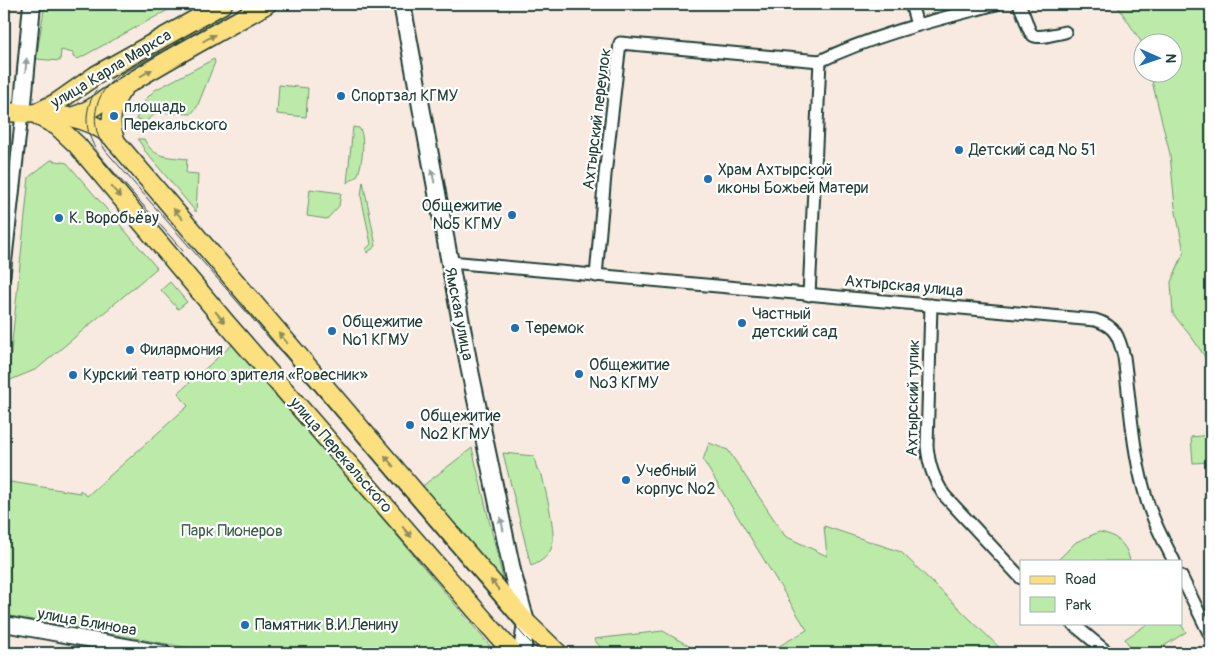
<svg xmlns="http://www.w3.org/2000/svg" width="1215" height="657" font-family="Pangolin,sans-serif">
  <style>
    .green { fill: #bceba9; stroke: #6e946e }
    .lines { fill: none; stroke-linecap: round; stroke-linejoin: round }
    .minor-casing { stroke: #1f3d34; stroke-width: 15 }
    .tertiary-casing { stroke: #1f3d34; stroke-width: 18 }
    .secondary-casing { stroke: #1f3d34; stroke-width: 20 }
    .primary-casing { stroke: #1f3d34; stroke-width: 21 }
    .minor { stroke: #fff; stroke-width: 11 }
    .tertiary { stroke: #fff; stroke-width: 14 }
    .secondary { stroke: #fff; stroke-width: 16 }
    .primary { stroke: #fce080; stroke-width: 18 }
    .tram { stroke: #1f3d34; stroke-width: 1 }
    .oneway { fill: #8e8e5a }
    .oneway2 { fill: #8f9e9a }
    .poi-dot { fill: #1f6fb2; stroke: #fff; stroke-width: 2 }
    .labels { text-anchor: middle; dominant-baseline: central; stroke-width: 4.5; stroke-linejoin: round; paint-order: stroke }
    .street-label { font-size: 16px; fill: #1f3d34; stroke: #fff }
    .poi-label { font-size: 16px; fill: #1f3d34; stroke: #fff; text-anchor: start }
    .park-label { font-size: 16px; fill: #3e604b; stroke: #fff }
  </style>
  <rect width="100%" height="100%" fill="#f8eae0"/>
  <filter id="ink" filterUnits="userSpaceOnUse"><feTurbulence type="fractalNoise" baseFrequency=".02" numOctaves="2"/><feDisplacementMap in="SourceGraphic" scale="10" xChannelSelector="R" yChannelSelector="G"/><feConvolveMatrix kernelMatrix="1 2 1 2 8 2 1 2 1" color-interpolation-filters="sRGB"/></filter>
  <g filter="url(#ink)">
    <!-- green -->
    <g class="green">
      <polygon points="45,4 179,4 78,59 73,57 73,53 61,50 60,61 36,59"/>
      <polygon points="1113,4 1211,4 1211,366 1193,339 1173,314 1171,282 1184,252 1175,207 1170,154 1150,73 1172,72 1172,42 1142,43 1117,5"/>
      <polygon points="214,59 215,62 197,107 191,114 158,112 146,121 136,119 146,99 155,90"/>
      <polygon points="279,85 308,88 306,117 277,114"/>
      <path d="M353 127 359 128C366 135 362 168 357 176 354 179 350 181 347 183Z"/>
      <path d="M138 139H144C154 159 167 156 187 159L186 173 198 174 196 212 145 151Z"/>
      <polygon points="51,160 67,163 157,268 37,369 8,381 29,177"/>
      <polygon points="363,181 376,246 367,253 366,249 371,244 361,196"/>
      <polygon points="310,189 341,193 339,206 327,219 307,216"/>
      <polygon points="170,282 187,302 178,309 161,290"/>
      <polygon points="233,344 237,346 496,653 218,653 4,615 4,481 80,493 80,490 87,496 188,406 178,393"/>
      <polygon points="1211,435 1211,462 1193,463 1191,437"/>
      <polygon points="709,443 728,450 785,536 827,556 824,526 901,552 1005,653 767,653 807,630 703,460"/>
      <polygon points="472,448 504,583 420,488"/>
      <path d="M503 453 534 456 537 470 542 475C545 491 558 535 551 549 547 558 539 563 531 566Z"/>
      <path d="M1099 532C1115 534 1127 544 1130 561H1057L1076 542Z"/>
      <polygon points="1149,623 1180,623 1186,632 1153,653 1134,653 1125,639"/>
      <polygon points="663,631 701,653 605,653 594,639"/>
    </g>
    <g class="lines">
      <!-- minor casing -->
      <g class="minor-casing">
        <g id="minor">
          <polyline points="911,4 917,25"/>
          <path d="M1019 4C1035 37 1022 42 1065 32"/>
          <path d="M450 262 1095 320C1116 326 1119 337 1124 357 1130 401 1132 447 1144 490 1150 515 1162 538 1174 561"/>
          <polyline points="4,275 22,114"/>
          <polyline points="596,276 605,175 620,43 820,61"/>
          <path d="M809 295 820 61C876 34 937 20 996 4"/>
          <path d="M931 305 927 446C929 466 933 477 944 495L1021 578"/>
          <polyline points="1181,576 1211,637"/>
          <polyline points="1072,623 1108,653"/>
        </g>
      </g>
      <!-- tertiary casing -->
      <g class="tertiary-casing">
        <polyline id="tertiary" points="4,624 164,653"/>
      </g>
      <!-- secondary casing -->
      <g class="secondary-casing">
        <g id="secondary">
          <polyline points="402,4 470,371 513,575 526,622 522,653"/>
          <polyline points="22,114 32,4"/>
        </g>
      </g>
      <!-- primary casing -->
      <g class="primary-casing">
        <g id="primary">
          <path d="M4 112C42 115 79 110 111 136L526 622 558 653"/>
          <polyline points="36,113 56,103 96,75 223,4"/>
          <polyline points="40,117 57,126 77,145 227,324 513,653"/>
          <path d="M71 117C93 111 109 95 128 84 173 56 221 31 267 4"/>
          <path d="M116 142C108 124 111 104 123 89"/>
        </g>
      </g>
      <!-- minor -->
      <use href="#minor" class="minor"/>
      <!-- tertiary -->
      <use href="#tertiary" class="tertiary"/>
      <!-- secondary -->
      <use href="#secondary" class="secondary"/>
      <!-- primary -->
      <use href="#primary" class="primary"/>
      <!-- tram -->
      <g class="tram">
        <path d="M247 4 119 75C93 94 88 125 106 151L304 378 524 636 541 653"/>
        <path d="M96 90C82 113 85 134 100 156L183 251"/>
      </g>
    </g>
    <!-- one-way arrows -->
    <defs><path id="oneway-solid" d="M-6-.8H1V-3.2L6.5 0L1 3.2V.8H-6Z" transform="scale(1.25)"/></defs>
    <g class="oneway">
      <use href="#oneway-solid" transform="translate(209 38) rotate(-30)"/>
      <use href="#oneway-solid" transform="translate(146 73) rotate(-30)"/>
      <use href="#oneway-solid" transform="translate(116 192) rotate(50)"/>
      <use href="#oneway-solid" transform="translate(178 214) rotate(-131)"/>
      <use href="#oneway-solid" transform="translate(220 317) rotate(50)"/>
      <use href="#oneway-solid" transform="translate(283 338) rotate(-130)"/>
      <use href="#oneway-solid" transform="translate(389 461) rotate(-130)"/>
      <use href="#oneway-solid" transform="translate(407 532) rotate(49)"/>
      <use href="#oneway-solid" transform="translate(495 585) rotate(-130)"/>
    </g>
    <g class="oneway2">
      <use href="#oneway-solid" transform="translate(26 65) rotate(-85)"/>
      <use href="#oneway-solid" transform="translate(433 176) rotate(-101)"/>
      <use href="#oneway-solid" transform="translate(502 524) rotate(-102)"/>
    </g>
  </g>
  <!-- markers -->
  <g class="poi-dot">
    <circle cx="341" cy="96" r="5"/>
    <circle cx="114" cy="116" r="5"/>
    <circle cx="959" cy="150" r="5"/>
    <circle cx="708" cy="179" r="5"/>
    <circle cx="512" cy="215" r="5"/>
    <circle cx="59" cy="218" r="5"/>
    <circle cx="742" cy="323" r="5"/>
    <circle cx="515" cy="328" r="5"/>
    <circle cx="332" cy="331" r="5"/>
    <circle cx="130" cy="350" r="5"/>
    <circle cx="579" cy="374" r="5"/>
    <circle cx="73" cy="375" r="5"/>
    <circle cx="410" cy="425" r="5"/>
    <circle cx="626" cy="480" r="5"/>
    <circle cx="245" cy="625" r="5"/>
  </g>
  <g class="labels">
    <!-- street labels -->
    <g class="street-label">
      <text transform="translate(111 69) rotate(-31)">улица Карла Маркса</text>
      <text transform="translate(597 119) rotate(-83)">Ахтырский переулок</text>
      <text transform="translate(904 286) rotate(5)">Ахтырская улица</text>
      <text transform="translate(459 314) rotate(79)">Ямская улица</text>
      <text transform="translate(913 398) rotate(-89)">Ахтырский тупик</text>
      <text transform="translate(341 455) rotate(49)">улица Перекальского</text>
      <text transform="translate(87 622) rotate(10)">улица Блинова</text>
    </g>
    <!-- poi labels -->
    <g class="poi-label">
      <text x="351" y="96">Спортзал КГМУ</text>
      <text x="124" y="107">площадь<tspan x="124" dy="18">Перекальского</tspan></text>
      <text x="969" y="150">Детский сад № 51</text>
      <text x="718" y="170">Храм Ахтырской<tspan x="718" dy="18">иконы Божьей Матери</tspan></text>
      <text x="502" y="206" text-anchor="end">Общежитие<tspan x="502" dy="18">№5 КГМУ</tspan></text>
      <text x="69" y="218">К. Воробьёву</text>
      <text x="752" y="314">Частный<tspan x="752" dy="18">детский сад</tspan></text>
      <text x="342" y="322">Общежитие<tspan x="342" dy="18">№1 КГМУ</tspan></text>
      <text x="525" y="328">Теремок</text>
      <text x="140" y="350">Филармония</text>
      <text x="589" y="365">Общежитие<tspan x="589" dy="18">№3 КГМУ</tspan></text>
      <text x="83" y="375">Курский театр юного зрителя «Ровесник»</text>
      <text x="420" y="416">Общежитие<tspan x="420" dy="18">№2 КГМУ</tspan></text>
      <text x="636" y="471">Учебный<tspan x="636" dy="18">корпус №2</tspan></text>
      <text x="255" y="625">Памятник В.И.Ленину</text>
    </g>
    <!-- park labels -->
    <g class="park-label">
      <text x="232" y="531">Парк Пионеров</text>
    </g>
  </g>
  <!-- margin -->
  <rect width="1215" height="657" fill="none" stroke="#fff" stroke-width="20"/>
  <rect x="10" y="10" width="1195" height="637" fill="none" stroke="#1f3d34" stroke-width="2" filter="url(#ink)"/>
  <!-- legend -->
  <rect x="1020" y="560" width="162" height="65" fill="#ffffff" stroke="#a5b1ae"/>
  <rect x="1030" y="576" width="25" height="8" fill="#fce080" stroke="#a5b1ae"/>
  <text x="1065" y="584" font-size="15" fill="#1f3d34">Road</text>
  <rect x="1030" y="597" width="25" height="15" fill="#bceba9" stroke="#a5b1ae"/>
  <text x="1065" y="610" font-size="15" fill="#1f3d34">Park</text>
  <!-- north arrow -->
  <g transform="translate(1158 58) rotate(92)"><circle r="24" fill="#ffffff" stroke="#a5b1ae"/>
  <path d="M0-4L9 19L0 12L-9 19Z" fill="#1f6fb2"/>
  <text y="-8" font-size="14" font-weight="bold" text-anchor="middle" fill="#1f3d34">N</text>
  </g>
</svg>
